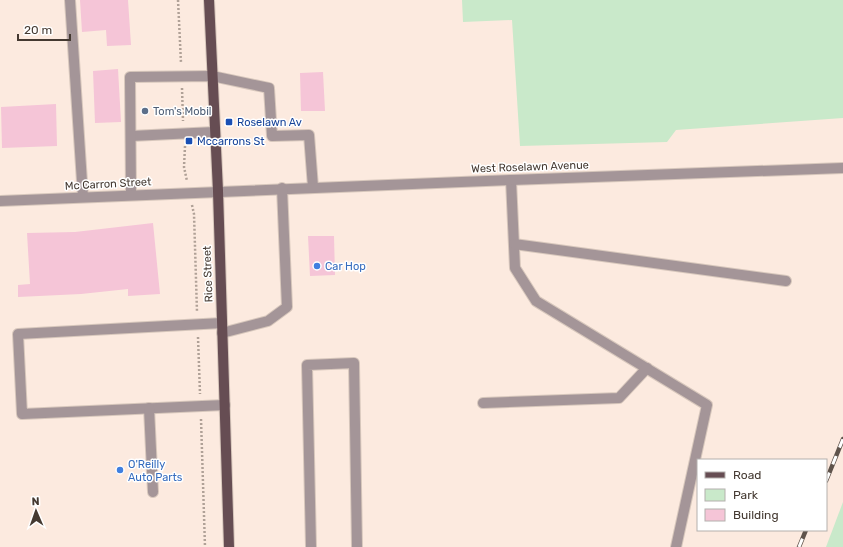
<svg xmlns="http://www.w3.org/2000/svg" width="843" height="547" font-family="Rubik,sans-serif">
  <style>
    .green { fill: #c9e9ca }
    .building { fill: #f5c5d7 }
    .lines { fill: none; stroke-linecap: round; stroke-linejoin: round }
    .minor-casing { stroke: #d7c7bc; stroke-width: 12 }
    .major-casing { stroke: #d7c7bc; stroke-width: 12 }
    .path { stroke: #b0a197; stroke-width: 2.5; stroke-dasharray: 2 2; stroke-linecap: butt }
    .minor { stroke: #a49598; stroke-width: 10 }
    .major { stroke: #664d53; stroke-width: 10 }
    .rail-casing { stroke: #5f534b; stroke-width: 4.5 }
    .rail { stroke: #fff; stroke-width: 3; stroke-dasharray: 9; stroke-linecap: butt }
    .service-dot { fill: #5c6f8a; stroke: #fff; stroke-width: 1.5 }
    .transit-dot { fill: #1a4fb4; stroke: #fff; stroke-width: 1.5 }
    .shop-dot { fill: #3f7fe0; stroke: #fff; stroke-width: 1.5 }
    .labels { text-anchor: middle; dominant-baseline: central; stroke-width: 3; stroke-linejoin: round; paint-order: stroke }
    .service-label { font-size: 11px; fill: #4e5e75; stroke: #fff; text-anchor: start }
    .transit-label { font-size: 11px; fill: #164399; stroke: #fff; text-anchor: start }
    .street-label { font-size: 11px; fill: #443931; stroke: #fff }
    .shop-label { font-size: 11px; fill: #366cbe; stroke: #fff; text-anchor: start }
  </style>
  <rect width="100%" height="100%" fill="#fceadf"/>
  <!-- green -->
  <g class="green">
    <polygon points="462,0 843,0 843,118 676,130 667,142 520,146 512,20 463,22"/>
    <polygon points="843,502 843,547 826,547"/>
  </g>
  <!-- building -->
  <g class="building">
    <polygon points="80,0 128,0 131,45 107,46 106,30 82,32"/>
    <polygon points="118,69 121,122 95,123 93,71"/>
    <polygon points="323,72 325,111 301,111 300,73"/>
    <polygon points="56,104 57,146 2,148 1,107"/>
    <polygon points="153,223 160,294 128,296 128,289 81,294 18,297 18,285 30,284 27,233 75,232"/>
    <polygon points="308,236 334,236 335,275 310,276"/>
  </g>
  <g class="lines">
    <!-- minor casing -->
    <g class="minor-casing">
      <g id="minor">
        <polyline points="70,0 83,197"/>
        <polyline points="131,136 215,132"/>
        <polyline points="511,180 515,268 536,301 707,405 676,547"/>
        <polyline points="131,195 130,77 212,76 269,88 272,136 309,135 313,187"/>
        <polyline points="0,201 511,180 843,168"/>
        <polyline points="514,244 786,281"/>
        <polyline points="222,323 18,334 22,414 225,405"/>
        <polyline points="222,333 268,321 287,307 282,188"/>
        <polyline points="483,403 619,398 647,368"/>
        <polyline points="149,408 153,492"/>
        <polyline points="311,547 307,365 354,363 357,547"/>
      </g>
    </g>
    <!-- major casing -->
    <g class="major-casing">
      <polyline id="major" points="209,0 218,191 229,547"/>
    </g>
    <!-- path -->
    <g class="path">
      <polyline points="178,0 181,63"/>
      <polyline points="182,88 183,121"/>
      <polyline points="185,146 184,167 187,181"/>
      <polyline points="192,205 194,214 197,312"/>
      <polyline points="198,337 200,394"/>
      <polyline points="201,419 205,547"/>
    </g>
    <!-- minor -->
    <use href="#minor" class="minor"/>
    <!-- major -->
    <use href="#major" class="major"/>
    <!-- rail casing -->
    <g class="rail-casing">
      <g id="rail">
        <polyline points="826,481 843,439"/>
        <polyline points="799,547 806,530"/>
      </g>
    </g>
    <!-- rail -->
    <use href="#rail" class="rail"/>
  </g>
  <!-- markers -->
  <circle class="service-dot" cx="145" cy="111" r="4"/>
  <g class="transit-dot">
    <rect x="225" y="118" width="8" height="8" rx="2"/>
    <rect x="185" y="137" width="8" height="8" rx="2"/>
  </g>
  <g class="shop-dot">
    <circle cx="317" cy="266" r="4"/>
    <circle cx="120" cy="470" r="4"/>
  </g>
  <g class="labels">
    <!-- service labels -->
    <g class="service-label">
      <text x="153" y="111">Tom's Mobil</text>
    </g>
    <!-- transit labels -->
    <g class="transit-label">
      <text x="237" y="122">Roselawn Av</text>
      <text x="197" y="141">Mccarrons St</text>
    </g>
    <!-- street labels -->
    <g class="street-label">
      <text transform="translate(530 167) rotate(-2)">West Roselawn Avenue</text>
      <text transform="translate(108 184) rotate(-3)">Mc Carron Street</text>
      <text transform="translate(208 274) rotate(-92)">Rice Street</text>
    </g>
    <!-- shop labels -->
    <g class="shop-label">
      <text x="325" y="266">Car Hop</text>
      <text x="128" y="464">O'Reilly<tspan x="128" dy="13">Auto Parts</tspan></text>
    </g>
  </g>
  <!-- legend -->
  <rect x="697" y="459" width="130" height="72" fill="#ffffff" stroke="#b4b0ad"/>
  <rect x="705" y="472" width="20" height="6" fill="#664d53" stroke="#b4b0ad"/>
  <text x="733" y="479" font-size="12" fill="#443931">Road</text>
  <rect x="705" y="489" width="20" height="12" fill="#c9e9ca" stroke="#b4b0ad"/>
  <text x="733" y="499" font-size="12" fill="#443931">Park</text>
  <rect x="705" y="509" width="20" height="12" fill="#f5c5d7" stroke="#b4b0ad"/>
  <text x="733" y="519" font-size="12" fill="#443931">Building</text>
  <!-- north arrow -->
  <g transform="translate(36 511) rotate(358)" stroke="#ffffff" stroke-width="3" paint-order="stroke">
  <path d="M0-3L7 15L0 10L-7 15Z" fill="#443931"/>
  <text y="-6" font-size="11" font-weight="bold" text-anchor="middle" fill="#443931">N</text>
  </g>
  <!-- scale -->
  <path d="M18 34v6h52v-6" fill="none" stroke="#443931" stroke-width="2"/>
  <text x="24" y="34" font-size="12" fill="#443931" stroke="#ffffff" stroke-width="3" paint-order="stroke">20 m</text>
</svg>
